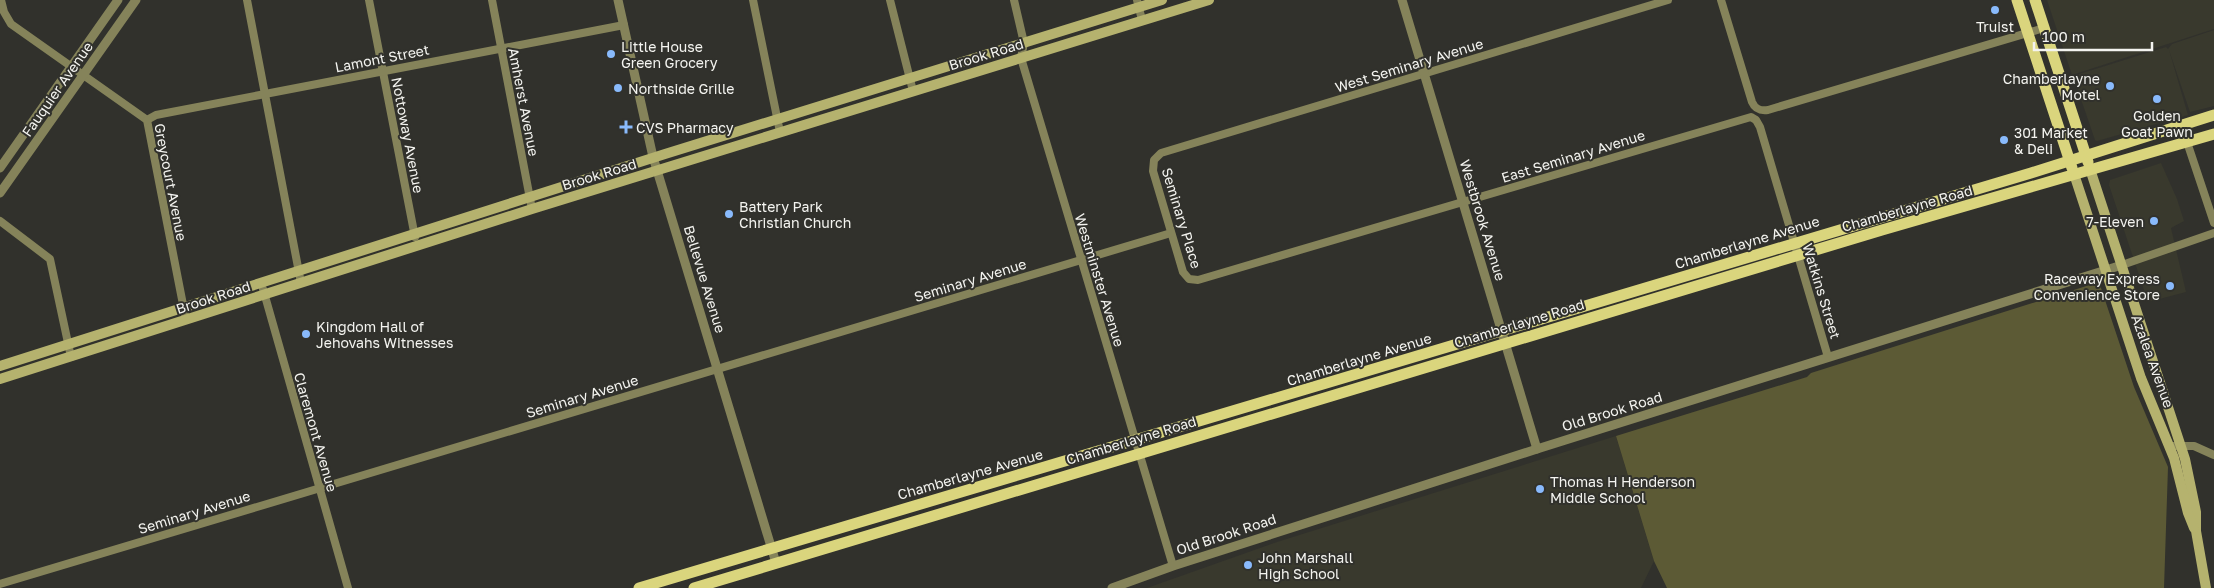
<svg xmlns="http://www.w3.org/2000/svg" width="2214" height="588" font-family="'Golos Text',sans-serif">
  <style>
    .built { fill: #39392d }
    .green { fill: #5c5a35 }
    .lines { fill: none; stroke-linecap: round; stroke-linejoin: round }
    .minor { stroke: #85835a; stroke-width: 8 }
    .tertiary { stroke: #85835a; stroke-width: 9 }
    .secondary { stroke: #b5b26e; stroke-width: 10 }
    .primary { stroke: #dad57d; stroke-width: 11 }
    .poi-dot { fill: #89bafc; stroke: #31312c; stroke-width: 2 }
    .labels { text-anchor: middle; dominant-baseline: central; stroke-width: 4; stroke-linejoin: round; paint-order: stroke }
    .poi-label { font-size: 14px; fill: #f4f4f0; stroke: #31312c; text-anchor: start }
    .street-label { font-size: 14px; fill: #f4f4f0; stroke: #31312c }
  </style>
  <rect width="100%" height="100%" fill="#31312c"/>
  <!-- built -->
  <g class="built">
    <polygon points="2047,0 2214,0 2214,29 2072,75"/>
    <polygon points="2214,30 2214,106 2190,112 2169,50 2188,115 2097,141 2095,140 2073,76 2166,47 2168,49 2172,44"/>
    <polygon points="2161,163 2177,199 2184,221 2171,228 2186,292 2148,302 2109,185 2110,180"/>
    <polygon points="1616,436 1654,561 1641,588 1147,588 1277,542"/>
  </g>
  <!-- green -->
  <polygon class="green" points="2099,282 2134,387 2168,467 2164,588 1667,588 1654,561 1616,436 1807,377 1811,373"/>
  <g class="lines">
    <!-- minor -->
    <g class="minor">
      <polyline points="1,0 4,12 11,24 147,120 186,320"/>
      <polyline points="247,0 301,283"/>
      <polyline points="369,0 415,237"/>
      <polyline points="492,0 532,209"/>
      <polyline points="753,0 780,132"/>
      <polyline points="890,0 913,91"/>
      <polyline points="1014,0 1024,43 1021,58 1173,566"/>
      <polyline points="1137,0 1142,20"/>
      <polyline points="1668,0 1161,153 1154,160 1153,171 1183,272 1189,279 1198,280 1751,117 1756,120 1760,127 1828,357"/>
      <path d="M1721 0 1752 102C1755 109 1760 111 1768 110L2044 28"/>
      <polyline points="147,120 156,115 624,25"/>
      <polyline points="2187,142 2214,223"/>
      <polyline points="0,221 50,259 71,357"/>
      <polyline points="2122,265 2214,233"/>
      <polyline points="263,289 348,588"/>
      <polyline points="2169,446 2194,446 2214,455"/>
      <polyline points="0,584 1171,233"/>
    </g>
    <!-- tertiary -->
    <g class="tertiary">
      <polyline points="618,0 653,157 776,563"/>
      <polyline points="1402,0 1537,449"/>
      <polyline points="0,168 118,0"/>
      <polyline points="0,193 136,0"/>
      <polyline points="1112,588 1173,566 1537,449 2122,265"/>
    </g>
    <!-- secondary -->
    <g class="secondary">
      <polyline points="2090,169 2185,459 2196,512 2196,531 2206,588"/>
      <polyline points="2074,174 2141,378 2174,458 2188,513 2194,528"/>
      <polyline points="0,366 665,154 1162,0"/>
      <polyline points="0,379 532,209 1209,0"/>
    </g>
    <!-- primary -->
    <g class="primary">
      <polyline points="2017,0 2072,168"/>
      <polyline points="2035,0 2088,162"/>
      <polyline points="639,588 2031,173 2214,115"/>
      <polyline points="694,588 1882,230 2214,134"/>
    </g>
  </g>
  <!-- markers -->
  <g class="poi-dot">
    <circle cx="1995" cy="10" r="5"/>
    <circle cx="611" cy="54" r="5"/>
    <circle cx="2110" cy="86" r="5"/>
    <circle cx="618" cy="88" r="5"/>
    <circle cx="2157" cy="99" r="5"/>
    <path d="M623.5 119.5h5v5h5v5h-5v5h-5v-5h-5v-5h5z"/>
    <circle cx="2004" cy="140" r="5"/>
    <circle cx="729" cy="214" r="5"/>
    <circle cx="2154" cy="221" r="5"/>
    <circle cx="2170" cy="286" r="5"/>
    <circle cx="306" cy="334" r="5"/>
    <circle cx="1540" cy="489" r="5"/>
    <circle cx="1248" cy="565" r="5"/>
  </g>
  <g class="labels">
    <!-- poi labels -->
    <g class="poi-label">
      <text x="1995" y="26" text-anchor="middle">Truist</text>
      <text x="621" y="46">Little House<tspan x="621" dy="16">Green Grocery</tspan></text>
      <text x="2100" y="78" text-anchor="end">Chamberlayne<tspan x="2100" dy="16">Motel</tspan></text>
      <text x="628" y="88">Northside Grille</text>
      <text x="2157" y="115" text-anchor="middle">Golden<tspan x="2157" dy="16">Goat Pawn</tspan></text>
      <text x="636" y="127">CVS Pharmacy</text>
      <text x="2014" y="132">301 Market<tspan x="2014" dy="16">&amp; Deli</tspan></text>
      <text x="739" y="206">Battery Park<tspan x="739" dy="16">Christian Church</tspan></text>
      <text x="2144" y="221" text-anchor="end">7-Eleven</text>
      <text x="2160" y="278" text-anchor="end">Raceway Express<tspan x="2160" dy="16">Convenience Store</tspan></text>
      <text x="316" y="326">Kingdom Hall of<tspan x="316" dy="16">Jehovahs Witnesses</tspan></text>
      <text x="1550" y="481">Thomas H Henderson<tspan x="1550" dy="16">Middle School</tspan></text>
      <text x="1258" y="557">John Marshall<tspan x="1258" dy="16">High School</tspan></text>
    </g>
    <!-- street labels -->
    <g class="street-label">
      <text transform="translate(986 54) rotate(-17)">Brook Road</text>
      <text transform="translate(382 58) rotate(-11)">Lamont Street</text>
      <text transform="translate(1409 65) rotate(-17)">West Seminary Avenue</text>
      <text transform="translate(57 89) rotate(-55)">Fauquier Avenue</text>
      <text transform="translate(524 102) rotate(79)">Amherst Avenue</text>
      <text transform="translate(408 135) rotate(79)">Nottoway Avenue</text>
      <text transform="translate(1573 156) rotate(-17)">East Seminary Avenue</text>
      <text transform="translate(599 174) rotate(-17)">Brook Road</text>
      <text transform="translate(171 182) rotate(79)">Greycourt Avenue</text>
      <text transform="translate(1907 208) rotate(-16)">Chamberlayne Road</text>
      <text transform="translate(1182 218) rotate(73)">Seminary Place</text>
      <text transform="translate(1483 220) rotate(73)">Westbrook Avenue</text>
      <text transform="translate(1747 242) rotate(-17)">Chamberlayne Avenue</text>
      <text transform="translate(705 279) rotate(73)">Bellevue Avenue</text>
      <text transform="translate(970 280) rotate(-17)">Seminary Avenue</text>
      <text transform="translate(1100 280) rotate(73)">Westminster Avenue</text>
      <text transform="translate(1822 291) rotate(73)">Watkins Street</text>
      <text transform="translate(213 297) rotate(-18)">Brook Road</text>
      <text transform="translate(1519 323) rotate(-17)">Chamberlayne Road</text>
      <text transform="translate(1359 359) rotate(-17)">Chamberlayne Avenue</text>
      <text transform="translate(2153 361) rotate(70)">Azalea Avenue</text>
      <text transform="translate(582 396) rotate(-17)">Seminary Avenue</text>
      <text transform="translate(1612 411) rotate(-17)">Old Brook Road</text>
      <text transform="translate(316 432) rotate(74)">Claremont Avenue</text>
      <text transform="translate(1131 440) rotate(-17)">Chamberlayne Road</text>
      <text transform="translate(970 474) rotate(-16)">Chamberlayne Avenue</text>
      <text transform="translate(194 512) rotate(-17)">Seminary Avenue</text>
      <text transform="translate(1226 534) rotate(-18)">Old Brook Road</text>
    </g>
  </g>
  <!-- scale -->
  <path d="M2034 42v8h118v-8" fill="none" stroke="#f4f4f0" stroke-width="2.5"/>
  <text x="2042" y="42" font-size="15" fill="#f4f4f0" stroke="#31312c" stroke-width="4" paint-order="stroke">100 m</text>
</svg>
